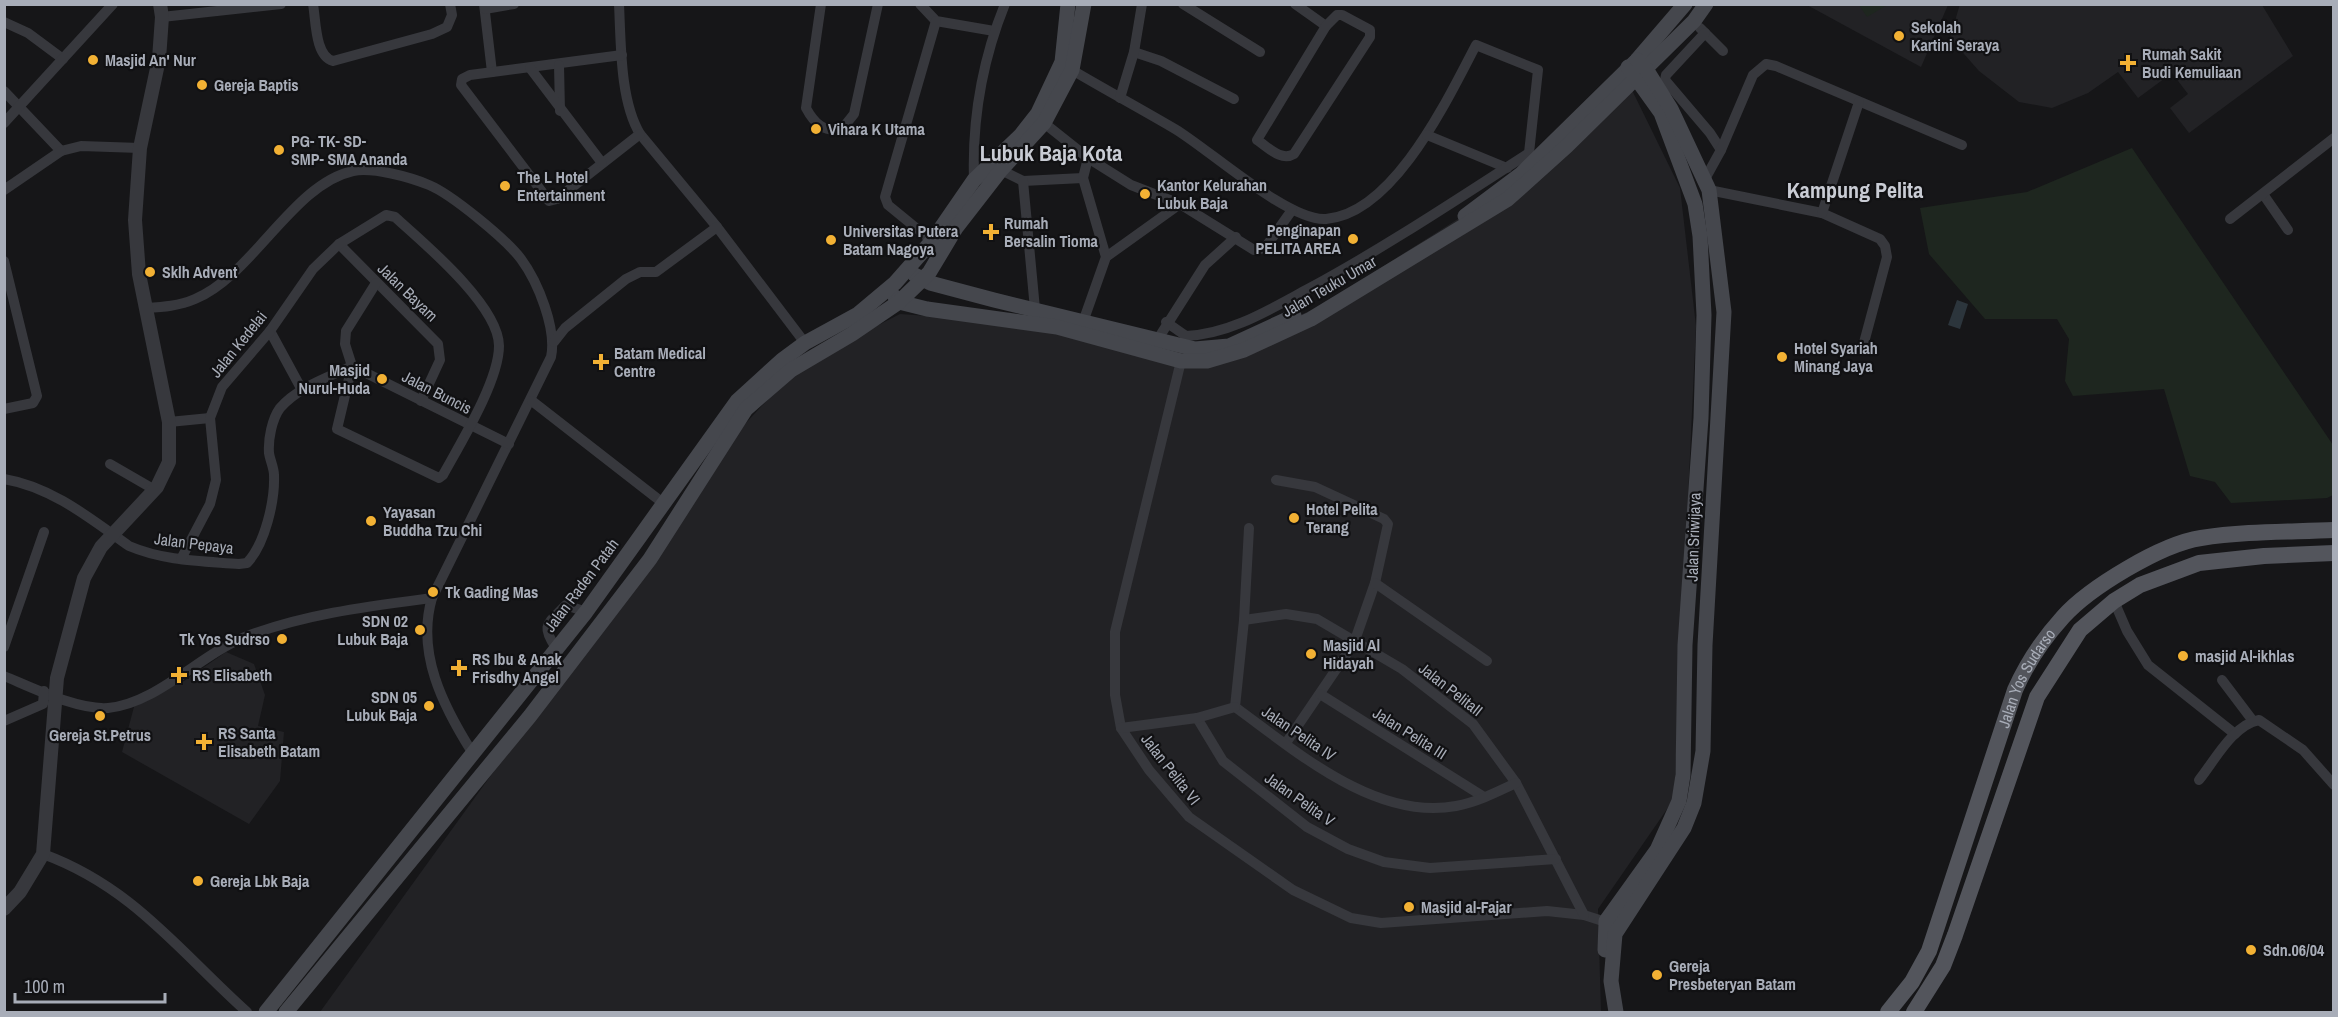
<svg xmlns="http://www.w3.org/2000/svg" width="2338" height="1017" font-family="'Archivo Narrow',sans-serif">
  <style>
    .built { fill: #222225 }
    .green { fill: #1e261f }
    .water { fill: #2c353c }
    .lines { fill: none; stroke-linecap: round; stroke-linejoin: round }
    .minor { stroke: #37383d; stroke-width: 10 }
    .tertiary { stroke: #37383d; stroke-width: 14 }
    .secondary { stroke: #45474d; stroke-width: 15 }
    .primary { stroke: #53555c; stroke-width: 16 }
    .poi-dot { fill: #f2b134; stroke: #111113; stroke-width: 2 }
    .labels { text-anchor: middle; dominant-baseline: central; stroke-width: 4.5; stroke-linejoin: round; paint-order: stroke }
    .poi-label { font-size: 16px; font-weight: bold; fill: #a8adb8; stroke: #111113; text-anchor: start }
    .street-label { font-size: 16px; fill: #a8adb8; stroke: #111113 }
    .district-label { font-size: 22px; font-weight: bold; fill: #c9ccd4; stroke: #111113 }
  </style>
  <rect width="100%" height="100%" fill="#161618"/>
  <!-- built -->
  <g class="built">
    <polygon points="1960,4 2262,5 2293,56 2189,133 2170,108 2188,94 2172,73 2138,98 2118,72 2088,93 2052,108 2019,102 1979,71 1950,38"/>
    <polygon points="1807,5 1948,5 1921,67"/>
    <polygon points="1629,84 1680,188 1696,326 1674,799 1598,909 1601,1012 320,1012 744,425 800,365 900,314 1056,325 1184,364 1319,307 1480,205"/>
    <polygon points="226,652 254,664 265,695 258,726 284,732 280,781 249,824 122,752 135,703 184,681"/>
  </g>
  <!-- green -->
  <g class="green">
    <polygon points="1859,5 1887,5 1867,17"/>
    <polygon points="2132,148 2333,445 2333,495 2327,498 2231,503 2215,482 2190,476 2164,389 2073,396 2065,381 2069,339 2057,319 1985,319 1929,254 1920,208 2027,192"/>
  </g>
  <!-- water -->
  <polygon class="water" points="1957,300 1968,304 1960,329 1948,325"/>
  <g class="lines">
    <!-- minor -->
    <g class="minor">
      <path d="M313 4C316 21 315 56 333 61L432 34 447 27 452 15 450 4"/>
      <polyline points="484,4 492,72"/>
      <path d="M619 4C621 44 620 101 640 134L717 227 805 343"/>
      <path d="M821 4 806 108C814 123 824 133 842 129L854 114 878 4"/>
      <polyline points="920,4 936,21 994,31"/>
      <polyline points="1183,4 1260,52"/>
      <polyline points="1295,4 1326,26"/>
      <polyline points="485,9 514,4"/>
      <path d="M1337 15H1342L1370 30V37L1294 154C1281 162 1268 147 1257 140L1326 26Z"/>
      <polyline points="162,17 281,4"/>
      <polyline points="4,22 28,33 63,59"/>
      <polyline points="1700,28 1723,51"/>
      <polyline points="1705,33 1666,75 1665,80 1710,133 1721,150"/>
      <polyline points="1134,52 1161,61 1234,99"/>
      <polyline points="622,55 470,75 462,79 461,85 549,201 557,199 640,134"/>
      <polyline points="559,65 560,111"/>
      <polyline points="530,68 602,163"/>
      <path d="M1072 70C1106 90 1141 109 1175 129 1210 150 1289 222 1326 219 1394 214 1448 98 1476 45L1538 70 1529 153 1532 161"/>
      <polyline points="4,91 61,151 81,146 140,148"/>
      <polyline points="1120,98 1134,52 1142,4"/>
      <polyline points="4,123 113,4"/>
      <polyline points="1044,123 1088,158 1131,185 1180,204 1254,250 1265,248 1292,210"/>
      <polyline points="1427,135 1507,168"/>
      <polyline points="1001,170 1023,181 1083,178"/>
      <polyline points="1705,179 1721,150 1753,75 1766,64 1776,66 1962,145"/>
      <path d="M974 180C972 120 982 61 1005 4"/>
      <polyline points="1023,181 1035,309"/>
      <polyline points="4,190 61,151"/>
      <polyline points="1709,190 1822,213 1880,239 1885,246 1887,257 1862,350"/>
      <polyline points="2263,194 2288,230"/>
      <polyline points="1822,213 1859,102"/>
      <polyline points="2230,219 2334,138"/>
      <polyline points="932,241 888,205 885,197 936,21"/>
      <polyline points="339,244 438,344 440,360 421,401"/>
      <polyline points="1106,257 1180,204"/>
      <polyline points="4,261 37,396 33,403 4,409"/>
      <path d="M146 308C163 307 179 306 195 299 253 275 293 184 353 171 373 167 410 177 429 185 451 194 506 239 521 259 538 282 557 329 551 357L432 598C416 653 443 706 472 752"/>
      <polyline points="1083,322 1106,257 1083,178 1088,158"/>
      <path d="M1166 322 1186 336C1230 334 1269 310 1308 289 1384 248 1456 200 1529 153"/>
      <polyline points="270,331 302,390"/>
      <polyline points="554,342 565,328 626,279 640,272 656,272 717,227"/>
      <polyline points="1156,342 1205,265 1236,237"/>
      <polyline points="1181,361 1115,632 1115,695 1121,728 1149,770 1189,817 1293,890 1351,918 1381,923 1547,911 1584,915 1612,924"/>
      <polyline points="532,401 663,503"/>
      <polyline points="169,422 210,418"/>
      <polyline points="110,464 155,490"/>
      <path d="M4 479C52 487 91 519 129 546 164 561 202 561 239 564L247 563C265 544 275 501 274 475 274 468 270 460 269 453 268 439 272 419 280 408 298 387 329 377 352 366L509 444"/>
      <polyline points="1276,480 1315,487 1384,519 1388,524 1375,583 1354,643 1286,743"/>
      <path d="M181 559 210 504 216 480 210 418 222 387 270 331 313 269 339 244 386 215 395 217C424 243 499 306 499 346 499 381 460 444 443 475L439 478 337 429 352 366 345 344 346 331 376 283"/>
      <polyline points="1375,583 1487,661"/>
      <polyline points="2114,601 2127,631 2148,665 2235,734"/>
      <polyline points="1244,620 1286,614 1317,619 1402,669 1473,724 1516,783 1584,915"/>
      <polyline points="4,647 44,532"/>
      <path d="M556 648C540 624 548 624 566 605L586 612"/>
      <path d="M4 676C33 688 77 710 108 708 156 704 201 654 245 637 304 614 371 606 432 598"/>
      <polyline points="2222,680 2253,721"/>
      <polyline points="1320,694 1484,797"/>
      <path d="M1235 707C1296 751 1375 821 1456 806 1477 802 1497 792 1516 783"/>
      <polyline points="1235,707 1244,620 1249,528"/>
      <polyline points="1197,718 1223,761 1307,827 1348,849 1384,862 1430,868 1556,859"/>
      <polyline points="4,721 43,704 44,691"/>
      <polyline points="1121,728 1197,718 1235,707"/>
      <path d="M2199 780C2215 760 2233 725 2259 720L2303 750 2334 785"/>
      <path d="M43 854C133 887 179 951 247 1012"/>
    </g>
    <!-- tertiary -->
    <polyline class="tertiary" points="4,909 20,892 43,854 57,678 84,578 101,547 157,487 169,462 169,422 139,274 135,220 140,148 159,59 162,17 160,4"/>
    <!-- secondary -->
    <g class="secondary">
      <polyline points="1465,216 1521,174 1637,60 1685,4"/>
      <polyline points="915,275 930,283 994,300 1195,349 1229,346 1294,316"/>
      <polyline points="895,297 899,302 927,309 1057,327 1181,361 1207,361 1244,350 1311,319 1508,199 1567,146 1694,21 1706,4"/>
      <polyline points="1605,950 1606,921 1657,850 1679,801 1683,775 1685,645 1701,418 1704,315 1700,236 1695,204 1661,113 1628,67"/>
      <polyline points="266,1012 586,612 737,401 782,360 805,343 858,314 895,283 932,241 974,180 1020,136 1038,113 1062,62 1068,4"/>
      <polyline points="286,1012 530,716 650,559 746,409 791,370 852,334 899,302 929,273 956,228 1001,170 1044,123 1072,70 1084,4"/>
      <polyline points="1616,1012 1611,981 1615,934 1684,828 1694,803 1703,751 1705,645 1724,312 1709,190 1671,109 1646,69 1637,60"/>
    </g>
    <!-- primary -->
    <g class="primary">
      <path id="s1" d="M1888 1012 1912 982 1929 951 2015 690C2026 665 2044 638 2063 617 2089 588 2161 544 2201 538 2244 531 2290 532 2334 530"/>
      <polyline points="1914,1012 1943,966 1955,935 2037,697 2080,630 2114,601 2140,585 2199,563 2264,556 2334,553"/>
    </g>
  </g>
  <!-- markers -->
  <g class="poi-dot">
    <circle cx="1899" cy="36" r="6"/>
    <circle cx="93" cy="60" r="6"/>
    <path d="M2125 54h6v6h6v6h-6v6h-6v-6h-6v-6h6z"/>
    <circle cx="202" cy="85" r="6"/>
    <circle cx="816" cy="129" r="6"/>
    <circle cx="279" cy="150" r="6"/>
    <circle cx="505" cy="186" r="6"/>
    <circle cx="1145" cy="194" r="6"/>
    <path d="M988 223h6v6h6v6h-6v6h-6v-6h-6v-6h6z"/>
    <circle cx="1353" cy="239" r="6"/>
    <circle cx="831" cy="240" r="6"/>
    <circle cx="150" cy="272" r="6"/>
    <circle cx="1782" cy="357" r="6"/>
    <path d="M598 353h6v6h6v6h-6v6h-6v-6h-6v-6h6z"/>
    <circle cx="382" cy="379" r="6"/>
    <circle cx="1294" cy="518" r="6"/>
    <circle cx="371" cy="521" r="6"/>
    <circle cx="433" cy="592" r="6"/>
    <circle cx="420" cy="630" r="6"/>
    <circle cx="282" cy="639" r="6"/>
    <circle cx="1311" cy="654" r="6"/>
    <circle cx="2183" cy="656" r="6"/>
    <path d="M456 659h6v6h6v6h-6v6h-6v-6h-6v-6h6z"/>
    <path d="M176 666h6v6h6v6h-6v6h-6v-6h-6v-6h6z"/>
    <circle cx="429" cy="706" r="6"/>
    <circle cx="100" cy="716" r="6"/>
    <path d="M201 733h6v6h6v6h-6v6h-6v-6h-6v-6h6z"/>
    <circle cx="198" cy="881" r="6"/>
    <circle cx="1409" cy="907" r="6"/>
    <circle cx="2251" cy="950" r="6"/>
    <circle cx="1657" cy="975" r="6"/>
  </g>
  <g class="labels">
    <!-- poi labels -->
    <g class="poi-label">
      <text x="1911" y="27">Sekolah<tspan x="1911" dy="18">Kartini Seraya</tspan></text>
      <text x="2142" y="54">Rumah Sakit<tspan x="2142" dy="18">Budi Kemuliaan</tspan></text>
      <text x="105" y="60">Masjid An' Nur</text>
      <text x="214" y="85">Gereja Baptis</text>
      <text x="828" y="129">Vihara K Utama</text>
      <text x="291" y="141">PG- TK- SD-<tspan x="291" dy="18">SMP- SMA Ananda</tspan></text>
      <text x="517" y="177">The L Hotel<tspan x="517" dy="18">Entertainment</tspan></text>
      <text x="1157" y="185">Kantor Kelurahan<tspan x="1157" dy="18">Lubuk Baja</tspan></text>
      <text x="1004" y="223">Rumah<tspan x="1004" dy="18">Bersalin Tioma</tspan></text>
      <text x="1341" y="230" text-anchor="end">Penginapan<tspan x="1341" dy="18">PELITA AREA</tspan></text>
      <text x="843" y="231">Universitas Putera<tspan x="843" dy="18">Batam Nagoya</tspan></text>
      <text x="162" y="272">Sklh Advent</text>
      <text x="1794" y="348">Hotel Syariah<tspan x="1794" dy="18">Minang Jaya</tspan></text>
      <text x="614" y="353">Batam Medical<tspan x="614" dy="18">Centre</tspan></text>
      <text x="370" y="370" text-anchor="end">Masjid<tspan x="370" dy="18">Nurul-Huda</tspan></text>
      <text x="1306" y="509">Hotel Pelita<tspan x="1306" dy="18">Terang</tspan></text>
      <text x="383" y="512">Yayasan<tspan x="383" dy="18">Buddha Tzu Chi</tspan></text>
      <text x="445" y="592">Tk Gading Mas</text>
      <text x="408" y="621" text-anchor="end">SDN 02<tspan x="408" dy="18">Lubuk Baja</tspan></text>
      <text x="270" y="639" text-anchor="end">Tk Yos Sudrso</text>
      <text x="1323" y="645">Masjid Al<tspan x="1323" dy="18">Hidayah</tspan></text>
      <text x="2195" y="656">masjid Al-ikhlas</text>
      <text x="472" y="659">RS Ibu &amp; Anak<tspan x="472" dy="18">Frisdhy Angel</tspan></text>
      <text x="192" y="675">RS Elisabeth</text>
      <text x="417" y="697" text-anchor="end">SDN 05<tspan x="417" dy="18">Lubuk Baja</tspan></text>
      <text x="218" y="733">RS Santa<tspan x="218" dy="18">Elisabeth Batam</tspan></text>
      <text x="100" y="735" text-anchor="middle">Gereja St.Petrus</text>
      <text x="210" y="881">Gereja Lbk Baja</text>
      <text x="1421" y="907">Masjid al-Fajar</text>
      <text x="2263" y="950">Sdn.06/04</text>
      <text x="1669" y="966">Gereja<tspan x="1669" dy="18">Presbeteryan Batam</tspan></text>
    </g>
    <!-- street labels -->
    <g class="street-label">
      <text transform="translate(1329 286) rotate(-30)">Jalan Teuku Umar</text>
      <text transform="translate(408 292) rotate(44)">Jalan Bayam</text>
      <text transform="translate(238 344) rotate(-51)">Jalan Kedelai</text>
      <text transform="translate(437 392) rotate(27)">Jalan Buncis</text>
      <text transform="translate(1693 537) rotate(-88)">Jalan Sriwijaya</text>
      <text transform="translate(194 543) rotate(7)">Jalan Pepaya</text>
      <text transform="translate(581 585) rotate(-53)">Jalan Raden Patah</text>
      <text stroke="none"><textPath href="#s1" startOffset="364">Jalan Yos Sudarso</textPath></text>
      <text transform="translate(1451 689) rotate(38)">Jalan PelitaII</text>
      <text transform="translate(1299 733) rotate(34)">Jalan Pelita IV</text>
      <text transform="translate(1410 733) rotate(32)">Jalan Pelita III</text>
      <text transform="translate(1171 769) rotate(52)">Jalan Pelita VI</text>
      <text transform="translate(1300 799) rotate(35)">Jalan Pelita V</text>
    </g>
    <!-- district labels -->
    <g class="district-label">
      <text x="1051" y="153">Lubuk Baja Kota</text>
      <text x="1855" y="190">Kampung Pelita</text>
    </g>
  </g>
  <!-- border -->
  <rect width="2338" height="1017" fill="none" stroke="#a8adb8" stroke-width="12"/>
  <!-- scale -->
  <path d="M15 993v9h150v-9" fill="none" stroke="#a8adb8" stroke-width="3"/>
  <text x="24" y="993" font-size="18" fill="#a8adb8" stroke="#111113" stroke-width="4.5" paint-order="stroke">100 m</text>
</svg>
